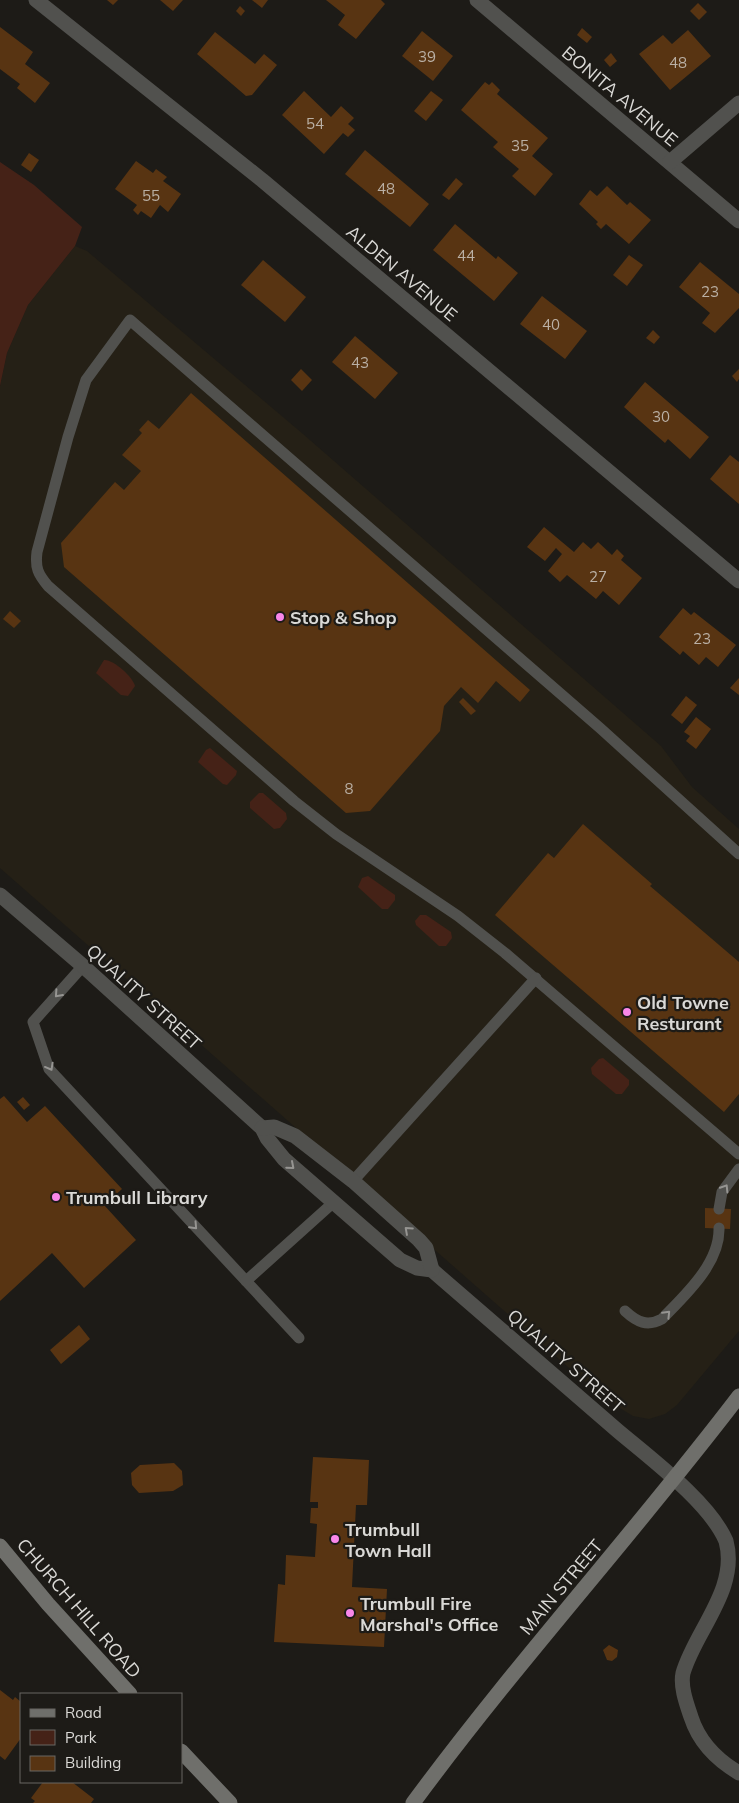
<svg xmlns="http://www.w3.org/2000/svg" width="739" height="1803" font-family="Mulish,sans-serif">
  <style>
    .built { fill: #252016 }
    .green { fill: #452217 }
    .building { fill: #583412 }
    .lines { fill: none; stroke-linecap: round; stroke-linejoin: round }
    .lane { stroke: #51514e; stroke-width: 11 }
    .street { stroke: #51514e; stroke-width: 15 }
    .secondary { stroke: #6f6f6b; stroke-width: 15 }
    .oneway { stroke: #969592 }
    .poi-dot { fill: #f987e9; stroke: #1d1b17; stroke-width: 2 }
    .labels { text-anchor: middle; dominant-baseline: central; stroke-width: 4.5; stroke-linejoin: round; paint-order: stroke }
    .number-label { font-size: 15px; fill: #bab0a5 }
    .street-label { font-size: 18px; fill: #dad9d6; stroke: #1d1b17 }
    .poi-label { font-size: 18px; font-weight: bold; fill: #dad9d6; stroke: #1d1b17; text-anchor: start }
  </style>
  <rect width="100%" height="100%" fill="#1d1b17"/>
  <!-- built -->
  <polygon class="built" points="75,246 87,251 303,434 661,746 692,787 739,829 739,1331 677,1405 665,1414 649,1419 633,1416 618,1407 584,1381 0,868 0,386 7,353 28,305"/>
  <!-- green -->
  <g class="green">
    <polygon points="0,162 34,185 82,227 75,246 28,305 7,353 0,386"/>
    <path d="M104 660C113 659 133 677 135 686L128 696 121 695 96 673Z"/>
    <polygon points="210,748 237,771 236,775 227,785 223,784 198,762 206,750"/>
    <polygon points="259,793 263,793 286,813 287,819 280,828 274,829 250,808 250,802"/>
    <polygon points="368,876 395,895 395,900 388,909 382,909 358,887 362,878"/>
    <polygon points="420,915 426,915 451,932 452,938 446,946 439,946 416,925 415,921"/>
    <polygon points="603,1058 629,1080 629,1085 622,1094 616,1094 592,1074 591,1068 599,1059"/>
  </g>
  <!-- building -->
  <g class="building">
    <polygon points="107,0 118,0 113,5"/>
    <polygon points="160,0 183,0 173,11"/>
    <polygon points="252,0 268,0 262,8"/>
    <polygon points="326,0 381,0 385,4 356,39 338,25 345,15"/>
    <polygon points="698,3 707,12 699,20 690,11"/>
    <polygon points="240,6 245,11 241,16 236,11"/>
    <polygon points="0,27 33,52 25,64 50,83 35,103 17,88 20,84 0,69"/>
    <polygon points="582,28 592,37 587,43 577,35"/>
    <polygon points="688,30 711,56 670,90 639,54 663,35 672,44"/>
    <polygon points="422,31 453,56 433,81 402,56"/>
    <polygon points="215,32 255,64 264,54 277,65 252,95 246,96 197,54"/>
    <polygon points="611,53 617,61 610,67 604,60"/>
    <polygon points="485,82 489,85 492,82 500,90 497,94 548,138 532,156 553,174 535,196 512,176 519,169 493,147 498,142 461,110"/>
    <polygon points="304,91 331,117 341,106 354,118 348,124 355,130 348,137 343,133 324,154 282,115"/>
    <polygon points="431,91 443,100 426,121 414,111"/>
    <polygon points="365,150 429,204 410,227 345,174"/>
    <polygon points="29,153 39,160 31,172 21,165"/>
    <polygon points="136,161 153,173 156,169 167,177 163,181 181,194 168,212 160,205 151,218 141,211 138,215 133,210 137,205 115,189"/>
    <polygon points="456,178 463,184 449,200 442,195"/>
    <polygon points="607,186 627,205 630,202 651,220 629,244 606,224 601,229 596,224 598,222 579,204 590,190 597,196"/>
    <polygon points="455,224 496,259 498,256 518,273 494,301 433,250"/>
    <polygon points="629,255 643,265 627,286 613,275"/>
    <polygon points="263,260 306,297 285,322 241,285"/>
    <polygon points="700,262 739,294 739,308 715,333 702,323 710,313 679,287"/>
    <polygon points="542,296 587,331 565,359 520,324"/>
    <polygon points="653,330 660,337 654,344 646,338"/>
    <polygon points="355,336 398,373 375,399 332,362"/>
    <polygon points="301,369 312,380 302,391 291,380"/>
    <polygon points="739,369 739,379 737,382 732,376"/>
    <polygon points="645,382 709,437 690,459 668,439 665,443 624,407"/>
    <polygon points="191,393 530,690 520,702 496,681 478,703 461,687 444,706 440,731 370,811 346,813 64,567 61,543 115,482 124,490 141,471 122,455 142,433 139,430 148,420 159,429"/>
    <polygon points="730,455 739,462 739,504 710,479"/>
    <polygon points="544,527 574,552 583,542 591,549 598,542 612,555 617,549 624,556 621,560 642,578 619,605 603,591 596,599 567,575 560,582 548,571 562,554 556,548 545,561 527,547"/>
    <polygon points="683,608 691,615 694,612 736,645 718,667 706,657 699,665 683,651 680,655 659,637"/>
    <polygon points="10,611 21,621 14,628 3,619"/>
    <polygon points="739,678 739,695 730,688"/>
    <polygon points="686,696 697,705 682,724 671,715"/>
    <polygon points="463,698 476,711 471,715 459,702"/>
    <polygon points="696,717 711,729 696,749 686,741 690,736 684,732"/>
    <polygon points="583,824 652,884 650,886 739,962 739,1094 724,1112 495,915 548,853 554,858"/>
    <polygon points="4,1096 27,1122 45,1106 122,1189 104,1205 136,1240 84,1288 52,1253 0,1301 0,1099"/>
    <polygon points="23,1097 30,1105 24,1110 17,1102"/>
    <polygon points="705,1208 731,1209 730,1229 705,1228"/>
    <polygon points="79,1325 90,1339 61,1364 50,1350"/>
    <polygon points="313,1457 369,1460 367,1505 356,1505 352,1587 387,1589 384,1647 274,1642 278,1584 285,1585 286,1555 315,1557 317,1524 310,1523 311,1508 318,1508 318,1502 310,1502"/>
    <polygon points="174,1463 182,1471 183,1485 173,1491 139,1493 132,1485 131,1473 140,1465"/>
    <polygon points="609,1645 618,1650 617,1657 612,1661 607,1660 603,1650"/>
    <polygon points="0,1690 13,1700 15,1697 21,1702 21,1738 5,1760 0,1756"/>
    <polygon points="43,1782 72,1782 94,1799 91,1803 33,1803 35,1801 31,1798"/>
  </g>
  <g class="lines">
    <!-- lane -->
    <g class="lane">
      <path d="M739 854 600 728 130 320 86 380 68 437 37 552C35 568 38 574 48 586L294 801 336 834 458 916 505 953 739 1154"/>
      <polyline points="83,966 33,1022 49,1069 299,1338"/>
      <polyline points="353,1181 536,978"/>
      <polyline points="719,1209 722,1192 739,1169"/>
      <polyline points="246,1281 334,1202"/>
      <path d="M625 1311C637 1322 647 1327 662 1319 684 1296 720 1264 719 1228"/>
    </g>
    <!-- street -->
    <g class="street">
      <polyline points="36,0 262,180 739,581"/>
      <polyline points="477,0 739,221"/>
      <polyline points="670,162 739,103"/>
      <path d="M0 895 83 966 262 1128 267 1138 284 1159 400 1260 417 1268 432 1270C494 1324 556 1377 618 1431 650 1458 710 1503 726 1541 739 1589 695 1631 683 1673 680 1687 687 1705 691 1717 699 1742 717 1760 739 1773"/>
      <polyline points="262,1128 274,1127 295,1136 353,1181 419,1240 426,1248 432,1270"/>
    </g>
    <!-- secondary -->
    <g class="secondary">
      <polyline points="0,1546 48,1604 130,1694"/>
      <polyline points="181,1751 230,1803"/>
      <path d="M413 1803C516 1663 634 1534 739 1396"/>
    </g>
  </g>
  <!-- one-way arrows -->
  <defs><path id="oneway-chevron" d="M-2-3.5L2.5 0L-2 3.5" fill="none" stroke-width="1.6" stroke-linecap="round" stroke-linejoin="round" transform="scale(1.25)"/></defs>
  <g class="oneway">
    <use href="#oneway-chevron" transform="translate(58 994) rotate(132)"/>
    <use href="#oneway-chevron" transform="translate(50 1067) rotate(61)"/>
    <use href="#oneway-chevron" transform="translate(291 1166) rotate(41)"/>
    <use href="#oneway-chevron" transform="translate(725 1188) rotate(-58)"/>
    <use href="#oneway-chevron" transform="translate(194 1226) rotate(47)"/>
    <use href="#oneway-chevron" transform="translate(408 1230) rotate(-138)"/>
    <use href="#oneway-chevron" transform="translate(667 1314) rotate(-46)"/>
  </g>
  <!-- markers -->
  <g class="poi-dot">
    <circle cx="280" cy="617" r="5"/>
    <circle cx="627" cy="1012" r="5"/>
    <circle cx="56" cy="1197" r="5"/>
    <circle cx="335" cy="1539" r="5"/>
    <circle cx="350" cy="1613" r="5"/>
  </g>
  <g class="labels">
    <!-- number labels -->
    <g class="number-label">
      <text x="427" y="56">39</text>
      <text x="678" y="62">48</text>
      <text x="315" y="123">54</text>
      <text x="520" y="145">35</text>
      <text x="386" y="188">48</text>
      <text x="151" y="195">55</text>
      <text x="466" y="255">44</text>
      <text x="710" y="291">23</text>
      <text x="551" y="324">40</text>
      <text x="360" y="362">43</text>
      <text x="661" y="416">30</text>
      <text x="598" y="576">27</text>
      <text x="702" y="638">23</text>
      <text x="349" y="788">8</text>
    </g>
    <!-- street labels -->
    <g class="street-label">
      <text transform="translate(620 96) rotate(40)">BONITA AVENUE</text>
      <text transform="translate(402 273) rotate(40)">ALDEN AVENUE</text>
      <text transform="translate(144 997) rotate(42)">QUALITY STREET</text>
      <text transform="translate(566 1361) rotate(41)">QUALITY STREET</text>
      <text transform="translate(561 1587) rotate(-50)">MAIN STREET</text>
      <text transform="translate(79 1608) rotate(49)">CHURCH HILL ROAD</text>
    </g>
    <!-- poi labels -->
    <g class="poi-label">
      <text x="290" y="617">Stop &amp; Shop</text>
      <text x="637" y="1002">Old Towne<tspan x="637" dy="21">Resturant</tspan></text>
      <text x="66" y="1197">Trumbull Library</text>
      <text x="345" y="1529">Trumbull<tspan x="345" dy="21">Town Hall</tspan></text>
      <text x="360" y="1603">Trumbull Fire<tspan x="360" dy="21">Marshal's Office</tspan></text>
    </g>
  </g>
  <!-- legend -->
  <rect x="20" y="1693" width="162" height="90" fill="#1d1b17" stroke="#696763"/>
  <rect x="30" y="1709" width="25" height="8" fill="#6f6f6b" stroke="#696763"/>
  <text x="65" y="1718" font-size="15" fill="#dad9d6">Road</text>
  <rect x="30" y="1730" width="25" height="15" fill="#452217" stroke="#696763"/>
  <text x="65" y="1743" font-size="15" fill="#dad9d6">Park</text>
  <rect x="30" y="1756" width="25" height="15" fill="#583412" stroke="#696763"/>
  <text x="65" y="1768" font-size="15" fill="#dad9d6">Building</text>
</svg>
